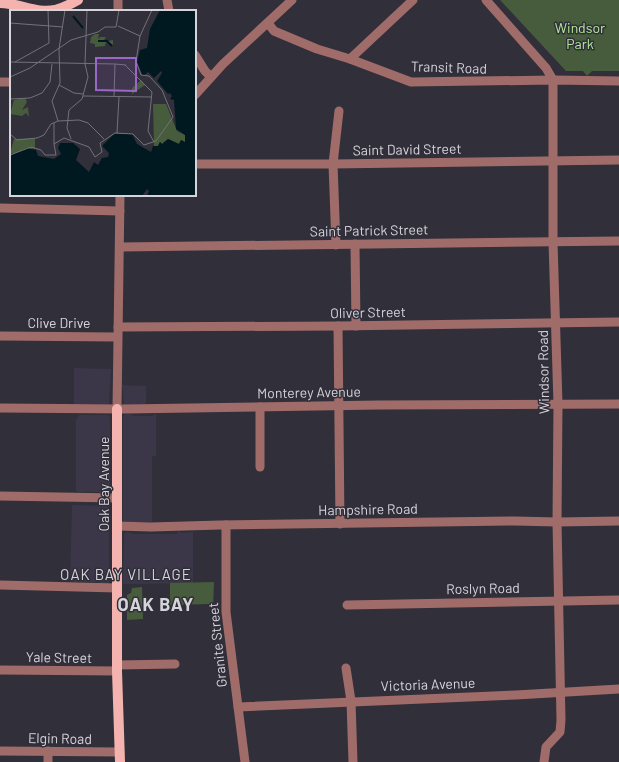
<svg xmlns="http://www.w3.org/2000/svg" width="619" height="762" font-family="Barlow,sans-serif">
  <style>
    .built { fill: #3b3748 }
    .green { fill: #465c3d }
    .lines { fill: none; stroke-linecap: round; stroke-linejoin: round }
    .minor { stroke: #a06c69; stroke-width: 9 }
    .major { stroke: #f4b3af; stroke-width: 10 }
    .labels { text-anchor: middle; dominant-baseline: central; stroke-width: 3; stroke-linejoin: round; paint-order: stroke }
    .park-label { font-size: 14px; fill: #b2ea9b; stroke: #312f3a }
    .street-label { font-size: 14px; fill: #d6d4db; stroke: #312f3a }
    .neighbourhood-label { font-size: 15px; letter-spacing: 1px; fill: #d6d4db; stroke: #312f3a }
    .district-label { font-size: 18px; font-weight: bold; letter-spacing: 1px; fill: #d6d4db; stroke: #312f3a }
    .inset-river { fill: none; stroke: #001820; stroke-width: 2 }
    .inset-road { fill: none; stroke: #73717a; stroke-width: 1 }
    .view { fill: #9b67c9; fill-opacity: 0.15; stroke: #9b67c9; stroke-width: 2 }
    .inset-edge { fill: none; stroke: #d6d4db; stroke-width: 2 }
  </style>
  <rect width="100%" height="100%" fill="#312f3a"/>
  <!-- built -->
  <g class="built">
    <polygon points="74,368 111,369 109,404 74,404"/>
    <polygon points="121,385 146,386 146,405 124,405 123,389"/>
    <polygon points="125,414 131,414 134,416 152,416 156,414 156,456 152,456 152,522 124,522 123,521 123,417"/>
    <polygon points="79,415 108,415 110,417 110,491 108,492 78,492 76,490 76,420"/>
    <polygon points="72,505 109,506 109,585 100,586 98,582 70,582"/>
    <polygon points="178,531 182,533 193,532 193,583 123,584 124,534 128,532 133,534 177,534"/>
  </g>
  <!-- green -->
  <g class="green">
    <polygon points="500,0 619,0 619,71 592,71 587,76 583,71 566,71"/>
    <polygon points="214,582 213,609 210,604 170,605 170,583"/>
    <polygon points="142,587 143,619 127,620 127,595 131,593 132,588"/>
  </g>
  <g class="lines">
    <!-- minor -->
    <g class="minor">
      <polyline points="118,0 118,11"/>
      <polyline points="167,0 169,11"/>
      <polyline points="486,0 546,68 553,80 553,242 558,404 557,522 561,720 560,732 546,747 544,762"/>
      <polyline points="268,23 274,31 317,49 350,59 411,82 553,80 619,81"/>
      <polyline points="195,55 205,71 211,77"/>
      <polyline points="350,59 413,0"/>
      <polyline points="0,82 11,82"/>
      <polyline points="195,95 223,64 292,0"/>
      <polyline points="195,164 333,164 619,160"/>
      <polyline points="0,208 120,211"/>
      <polyline points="355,244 356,326"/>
      <polyline points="336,245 333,164 339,111"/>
      <polyline points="120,247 619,241"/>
      <polyline points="338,326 340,524"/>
      <polyline points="118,327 338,326 619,322"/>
      <polyline points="0,336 117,337"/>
      <polyline points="260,407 260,467"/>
      <polyline points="0,408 125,409 379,405 619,404"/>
      <polyline points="117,409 120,195"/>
      <polyline points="0,496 117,498"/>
      <polyline points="226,525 226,612 245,762"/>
      <polyline points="117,526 151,527 220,525 515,521 557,522 619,521"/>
      <polyline points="0,585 117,588"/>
      <polyline points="347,605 619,600"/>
      <polyline points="117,665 175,664"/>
      <polyline points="346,668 351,701 353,762"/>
      <polyline points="0,670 117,671"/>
      <polyline points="238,707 516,695 619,689"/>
      <polyline points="0,751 120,752"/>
      <polyline points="48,762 48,751"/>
    </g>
    <!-- major -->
    <g class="major">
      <path d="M0 3C19 3 37 14 55 10 63 8 71 4 78 0"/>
      <polyline points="117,409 117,671 120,762"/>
    </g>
  </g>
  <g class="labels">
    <!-- park labels -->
    <g class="park-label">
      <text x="580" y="27">Windsor<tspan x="580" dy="16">Park</tspan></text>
    </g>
    <!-- street labels -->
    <g class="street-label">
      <text transform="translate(449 67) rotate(2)">Transit Road</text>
      <text transform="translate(407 149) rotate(-1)">Saint David Street</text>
      <text transform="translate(369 230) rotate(-1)">Saint Patrick Street</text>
      <text transform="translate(368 312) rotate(-1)">Oliver Street</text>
      <text x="59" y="322">Clive Drive</text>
      <text transform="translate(543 372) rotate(-91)">Windsor Road</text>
      <text transform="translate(309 392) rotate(-1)">Monterey Avenue</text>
      <text transform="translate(103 484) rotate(-90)">Oak Bay Avenue</text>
      <text transform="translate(368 509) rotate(-1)">Hampshire Road</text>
      <text transform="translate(483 588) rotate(-1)">Roslyn Road</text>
      <text transform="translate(217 645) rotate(-96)">Granite Street</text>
      <text transform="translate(59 657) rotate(1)">Yale Street</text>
      <text transform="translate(428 684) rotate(-2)">Victoria Avenue</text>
      <text transform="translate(60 738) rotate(1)">Elgin Road</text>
    </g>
    <!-- neighbourhood labels -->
    <g class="neighbourhood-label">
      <text x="126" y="574">OAK BAY VILLAGE</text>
    </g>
    <!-- district labels -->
    <g class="district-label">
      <text x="156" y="604">OAK BAY</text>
    </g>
  </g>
  <!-- overview -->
  <g transform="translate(10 10)">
    <rect width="186" height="186" fill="#312f3a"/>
    <path d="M85 24H89L88 29 90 27H96L93 32 103 30V35L96 32 95 36 85 37V34L80 33 81 27ZM131 70 135 75 122 84V78ZM15 88 17 92 12 100 18 97 19 107 16 103 12 106 0 104 4 90ZM143 94H156L167 121 175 125V132L171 130 169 134 158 129 152 134 150 132 148 136H144ZM25 128V138L0 144 4 129Z" fill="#465c3d"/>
    <path d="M150 0H186V186H137L139 181 137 179 132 186H0V146L17 138 26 140 28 146 44 149 51 144 48 138 50 133H63L70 139 66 150 79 162 84 152 88 155 92 148 98 147 99 143 92 136 104 124H122L127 134 141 142 143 136H148L150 132 152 134 158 129 169 134 171 130 175 132V125L166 119 164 90 160 89 162 86 160 83 158 84 147 71 152 63 151 61 144 68 138 62 133 66 127 52 130 40 137 38 140 19Z" fill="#001820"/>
    <path class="inset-river" d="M63 6 73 18M88 31H97L102 36"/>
    <path class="inset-road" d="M0 13 53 17M108 16 130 26M0 52 105 54M5 52 39 33 38 0M75 54 77 0M115 55 142 82 138 121 144 132M0 67 20 58 61 30 88 22 95 17H106L109 0M49 75 64 83 73 84M73 86 142 87M104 86 105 54 116 55M0 89 20 88 32 83 40 72 42 54M48 111 42 91 50 73 49 39 55 0M107 123 109 87M0 124 7 130 27 128 34 125 41 114 48 111 69 110 78 113 94 129M61 129 57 118 59 100 72 89 78 67 75 54M44 134V113M0 145 21 137 31 140 35 145H46L44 134 54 128 79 137 85 147 92 142 90 133 105 123 123 124 134 135 146 131 163 107 152 80 139 66 131 65 126 51 130 26 142 0"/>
    <path class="view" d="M86 48H126V81L86 80Z"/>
    <rect width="186" height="186" class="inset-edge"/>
  </g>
</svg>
